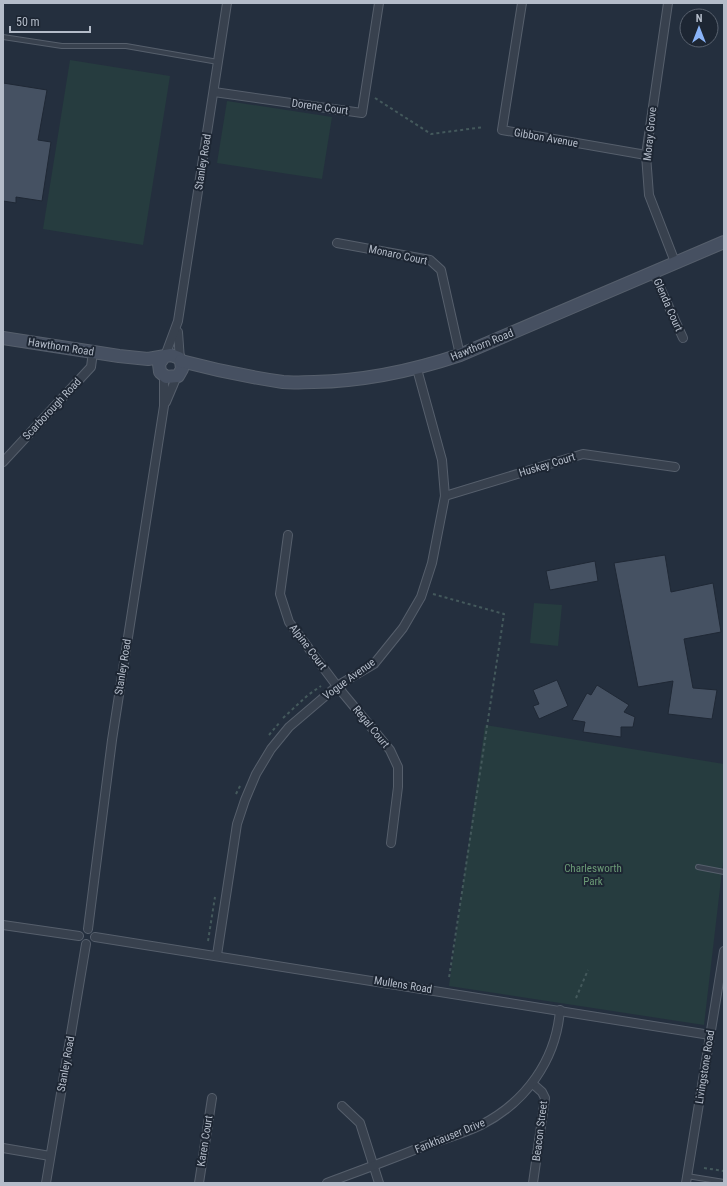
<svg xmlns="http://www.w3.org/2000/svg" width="727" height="1186" font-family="'Roboto Condensed',sans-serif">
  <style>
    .green { fill: #263c3f }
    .building { fill: #455162; stroke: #1f2835 }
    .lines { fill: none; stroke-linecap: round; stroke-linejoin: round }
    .lane-casing { stroke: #565f6c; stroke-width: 6 }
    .street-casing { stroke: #565f6c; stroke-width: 10 }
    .secondary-casing { stroke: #565f6c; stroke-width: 14 }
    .path { stroke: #44595c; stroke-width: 2; stroke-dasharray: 3 3; stroke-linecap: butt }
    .lane { stroke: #38414e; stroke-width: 4 }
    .street { stroke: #38414e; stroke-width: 8 }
    .secondary { stroke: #465061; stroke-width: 12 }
    .labels { text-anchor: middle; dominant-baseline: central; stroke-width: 4; stroke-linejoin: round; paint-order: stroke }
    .street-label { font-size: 11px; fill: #b4bcc9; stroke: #1d2633 }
    .park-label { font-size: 11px; fill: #6b9a76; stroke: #1d2633 }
  </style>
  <rect width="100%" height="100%" fill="#242f3e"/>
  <!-- green -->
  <g class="green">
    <polygon points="70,60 170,76 143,245 43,229"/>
    <polygon points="227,101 332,117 322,179 217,163"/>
    <polygon points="534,603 562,605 558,646 530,643"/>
    <polygon points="485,725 724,764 724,854 704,1025 449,986"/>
  </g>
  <!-- building -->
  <g class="building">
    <polygon points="3,83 47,90 38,140 51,142 42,201 16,197 16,203 3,201"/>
    <polygon points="665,555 671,592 713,583 721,632 684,639 693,688 717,690 712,719 668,714 673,681 638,687 614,563"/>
    <polygon points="595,561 598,581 550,590 546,571"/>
    <polygon points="557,680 568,706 539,719 533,706 539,704 533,690"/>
    <polygon points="597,685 629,705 624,712 635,717 633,727 621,727 621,737 583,732 585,722 572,720 587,693 591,695"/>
  </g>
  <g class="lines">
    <!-- lane casing -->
    <g class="lane-casing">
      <g id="lane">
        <polyline points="3,37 62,46 126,46 218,62"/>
        <polyline points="698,867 724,872"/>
        <polyline points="687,1176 724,1182"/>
      </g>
    </g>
    <!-- street casing -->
    <g class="street-casing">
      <g id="street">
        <polyline points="522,3 502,130 646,155"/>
        <polyline points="668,3 646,155 649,195 675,262"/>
        <polyline points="214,92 362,113 379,3"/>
        <polyline points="337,243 430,260 441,270 460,355"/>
        <polyline points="653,272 683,338"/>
        <polyline points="178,332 180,360"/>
        <polyline points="165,356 178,321 227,3"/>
        <polyline points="166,402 177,376"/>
        <polyline points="3,462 91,367 93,352"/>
        <polyline points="445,496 583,454 675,467"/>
        <polyline points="288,535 280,594 289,622 337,686 390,750 398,767 398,787 391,843"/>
        <polyline points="3,925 79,936"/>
        <polyline points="88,929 112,740 164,406 164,376"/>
        <polyline points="95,937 710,1035"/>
        <polyline points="217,955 237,824 245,800 256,774 271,749 289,727 337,686 374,664 403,628 421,597 432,563 445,496 442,460 417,369"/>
        <polyline points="533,1084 542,1092 545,1098 533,1183"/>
        <polyline points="342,1106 360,1123 379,1183"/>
        <polyline points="3,1148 50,1156"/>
        <polyline points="46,1183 86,944"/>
        <polyline points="199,1183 212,1098"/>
        <path d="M327 1183C359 1171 392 1159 424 1146 443 1139 463 1134 481 1125 526 1102 556 1060 560 1010"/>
        <polyline points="686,1183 724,951"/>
      </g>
    </g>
    <!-- secondary casing -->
    <g class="secondary-casing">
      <g id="secondary">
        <polyline points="3,338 119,356 148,359 171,355 179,358 181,361 182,369 178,376 166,377 160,372 159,364 164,357"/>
        <path d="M181 361C215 370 249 377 283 382 293 383 304 382 314 382 365 381 412 371 460 355L724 242"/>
      </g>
    </g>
    <!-- path -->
    <g class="path">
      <polyline points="375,98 431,134 484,127"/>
      <polyline points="433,594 504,614 449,978"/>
      <polyline points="283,718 308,695 321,686"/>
      <polyline points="269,735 280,722"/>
      <polyline points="236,794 241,784"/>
      <polyline points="208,941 215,897"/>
      <polyline points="576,998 588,970"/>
      <polyline points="704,1168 724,1171"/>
    </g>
    <!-- lane -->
    <use href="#lane" class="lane"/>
    <!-- street -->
    <use href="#street" class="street"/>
    <!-- secondary -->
    <use href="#secondary" class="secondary"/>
  </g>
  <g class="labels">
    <!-- street labels -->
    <g class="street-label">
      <text transform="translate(320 107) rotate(8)">Dorene Court</text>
      <text transform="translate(650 134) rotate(-84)">Moray Grove</text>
      <text transform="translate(546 138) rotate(10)">Gibbon Avenue</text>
      <text transform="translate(203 162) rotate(-81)">Stanley Road</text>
      <text transform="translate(398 255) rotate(12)">Monaro Court</text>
      <text transform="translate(668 305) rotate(66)">Glenda Court</text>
      <text transform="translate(482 345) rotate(-22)">Hawthorn Road</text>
      <text transform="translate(61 347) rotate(9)">Hawthorn Road</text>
      <text transform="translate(52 409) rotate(-47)">Scarborough Road</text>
      <text transform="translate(547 465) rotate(-17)">Huskey Court</text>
      <text transform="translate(308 647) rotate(53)">Alpine Court</text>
      <text transform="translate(123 667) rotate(-81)">Stanley Road</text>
      <text transform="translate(349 679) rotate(-36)">Vogue Avenue</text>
      <text transform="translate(371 727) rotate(51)">Regal Court</text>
      <text transform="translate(403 985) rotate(9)">Mullens Road</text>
      <text transform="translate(66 1064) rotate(-80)">Stanley Road</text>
      <text transform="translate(705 1067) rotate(-81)">Livingstone Road</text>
      <text transform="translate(540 1131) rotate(-83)">Beacon Street</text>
      <text transform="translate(450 1136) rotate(-22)">Fankhauser Drive</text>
      <text transform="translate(205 1141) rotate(-81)">Karen Court</text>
    </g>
    <!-- park labels -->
    <g class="park-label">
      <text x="593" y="868">Charlesworth<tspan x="593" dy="13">Park</tspan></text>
    </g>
  </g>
  <!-- border -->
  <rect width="727" height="1186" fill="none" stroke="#b4bcc9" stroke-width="8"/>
  <!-- north arrow -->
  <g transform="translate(699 28)"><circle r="19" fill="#1d2633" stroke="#59626f"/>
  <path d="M0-3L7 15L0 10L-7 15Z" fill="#8ab4f8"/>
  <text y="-6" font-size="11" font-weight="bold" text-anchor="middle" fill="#b4bcc9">N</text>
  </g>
  <!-- scale -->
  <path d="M10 26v6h80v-6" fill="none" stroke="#b4bcc9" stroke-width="2"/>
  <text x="16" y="26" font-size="12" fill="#b4bcc9" stroke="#1d2633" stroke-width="3" paint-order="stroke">50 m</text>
</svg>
